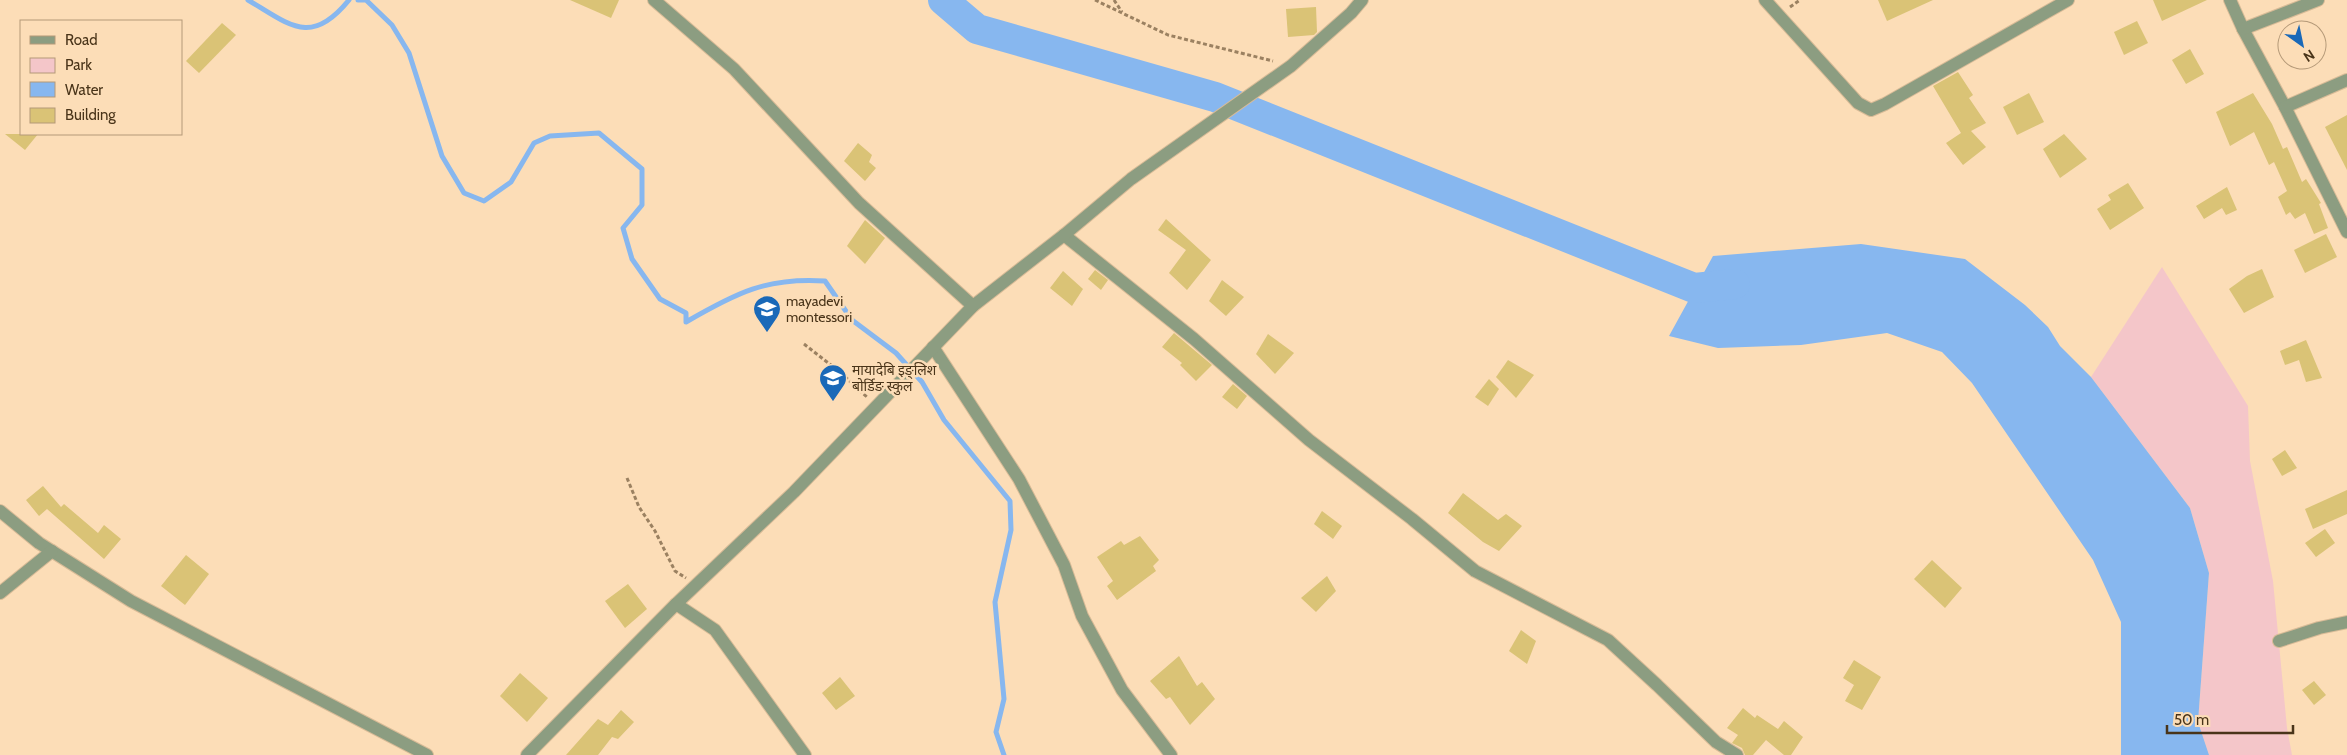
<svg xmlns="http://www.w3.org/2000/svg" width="2347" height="755" font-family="Cabin,'Noto Sans Devanagari',sans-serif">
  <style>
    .green { fill: #f4c6c9 }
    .water { fill: #87b7ef }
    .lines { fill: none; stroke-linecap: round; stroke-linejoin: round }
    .stream { stroke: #87b7ef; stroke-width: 5 }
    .river { stroke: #87b7ef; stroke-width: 30 }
    .building { fill: #dac376 }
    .street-casing { stroke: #d8bb97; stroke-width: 14 }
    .path { stroke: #9b8161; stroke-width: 3; stroke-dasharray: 4 2.5; stroke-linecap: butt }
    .street { stroke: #8c9d81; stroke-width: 12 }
    .labels { text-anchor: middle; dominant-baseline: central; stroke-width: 5; stroke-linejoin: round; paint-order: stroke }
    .poi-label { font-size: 14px; fill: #493419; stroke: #fcddb7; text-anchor: start }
  </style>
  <rect width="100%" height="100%" fill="#fcddb7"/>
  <!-- green -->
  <polygon class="green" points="2162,267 2248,406 2250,461 2273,581 2287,728 2292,755 2209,755 2198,722 2209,573 2190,508 2091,377"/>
  <!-- water -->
  <polygon class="water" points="1861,244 1965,259 2025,305 2048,327 2060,346 2091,377 2190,508 2209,573 2198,722 2209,755 2121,755 2121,622 2093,560 1972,383 1942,352 1887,333 1801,345 1718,348 1669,336 1713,256"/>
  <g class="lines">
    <!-- stream -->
    <g class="stream">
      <path d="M248 0C290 25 311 47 349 0"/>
      <path d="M358 0H366L392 25 409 53 442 156 464 193 484 201 511 182 534 143 550 136 599 133 642 169V205L623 228 632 259 660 299 686 313V322C736 293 767 277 825 281L852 320 896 353 922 382 944 420 1010 501 1011 530 995 602 1004 699 996 732 1004 755"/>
    </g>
    <!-- river -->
    <polyline class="river" points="943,0 977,29 1215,97 1694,288 1735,284"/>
  </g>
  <!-- building -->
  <g class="building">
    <polygon points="570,0 619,0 611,18"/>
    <polygon points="1878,0 1933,0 1887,21"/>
    <polygon points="2153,0 2207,0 2162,21"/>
    <polygon points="1316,7 1317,32 1314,35 1288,37 1286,9"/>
    <polygon points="2137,21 2148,43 2124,55 2114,32"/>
    <polygon points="222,23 236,35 199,73 186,61"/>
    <polygon points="2190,49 2204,74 2186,84 2172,60"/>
    <polygon points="1958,72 1973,95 1969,98 1986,123 1971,131 1986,147 1963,165 1946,143 1961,133 1933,86"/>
    <polygon points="2029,93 2044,122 2017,135 2003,107"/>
    <polygon points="2253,93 2272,124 2283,149 2287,147 2302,182 2306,179 2321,203 2319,204 2328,228 2314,234 2305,213 2295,219 2290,212 2286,215 2278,197 2287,191 2274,162 2269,165 2254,132 2230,146 2216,112"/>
    <polygon points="2347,115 2347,170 2325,127"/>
    <polygon points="5,134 38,134 25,150"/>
    <polygon points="2064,134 2087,159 2060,178 2043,149"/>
    <polygon points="858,143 872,155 869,162 876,168 865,181 844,161"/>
    <polygon points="2128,183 2144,208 2110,230 2097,209 2111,200 2108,195"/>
    <polygon points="2227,187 2237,210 2226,215 2222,208 2204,219 2196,206"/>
    <polygon points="1166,219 1211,260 1187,290 1169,273 1186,250 1158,230"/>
    <polygon points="865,220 885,238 865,264 847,246"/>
    <polygon points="2326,234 2337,257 2305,273 2294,250"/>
    <polygon points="2262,269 2274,297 2244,313 2229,289 2247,276"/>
    <polygon points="1095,270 1108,280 1101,290 1088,279"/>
    <polygon points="1063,271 1083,289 1072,306 1050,288"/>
    <polygon points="1222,280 1244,297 1226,316 1209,301"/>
    <polygon points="1174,333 1212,365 1196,381 1180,365 1182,363 1162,347"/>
    <polygon points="1268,334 1294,353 1275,374 1256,354"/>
    <polygon points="2306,340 2322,378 2306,382 2299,360 2285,365 2280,351"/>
    <polygon points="1508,360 1534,375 1516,398 1496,377"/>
    <polygon points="1489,379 1499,389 1488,406 1475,397"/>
    <polygon points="1233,384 1247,396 1237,409 1222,397"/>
    <polygon points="2285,450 2297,468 2282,476 2272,459"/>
    <polygon points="43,486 61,507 64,504 98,533 104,525 121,539 104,559 47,509 39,516 26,500"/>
    <polygon points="2347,490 2347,514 2313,529 2305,509"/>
    <polygon points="1463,493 1498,520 1506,514 1522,526 1499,551 1483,542 1448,513"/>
    <polygon points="1322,511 1342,526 1333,539 1314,524"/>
    <polygon points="2325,529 2335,543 2316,557 2305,543"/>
    <polygon points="1140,536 1159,560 1153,566 1156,571 1117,600 1107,586 1113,581 1097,557 1121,541 1124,545"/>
    <polygon points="186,555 209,574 185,605 161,586"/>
    <polygon points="1932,560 1962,588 1945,608 1914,579"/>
    <polygon points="1327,576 1336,591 1316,612 1301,598"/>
    <polygon points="628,584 647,609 625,628 605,601"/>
    <polygon points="1521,630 1536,641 1527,664 1509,651"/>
    <polygon points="1179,656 1197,686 1202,682 1215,699 1190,725 1170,697 1166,699 1150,681"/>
    <polygon points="1854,660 1881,677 1862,710 1845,701 1854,685 1843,678"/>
    <polygon points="520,673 548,698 527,722 500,696"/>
    <polygon points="840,677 855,696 836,710 822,693"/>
    <polygon points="2314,681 2326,695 2314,705 2302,690"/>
    <polygon points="1743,708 1755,718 1757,715 1778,729 1784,721 1803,737 1791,755 1784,755 1766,740 1753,755 1745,755 1742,748 1732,743 1738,735 1727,728"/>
    <polygon points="621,710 634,722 618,739 612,737 598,755 566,755 598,719 608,725"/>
  </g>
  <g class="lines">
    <!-- street casing -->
    <g class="street-casing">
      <g id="street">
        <polyline points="654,0 734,69 859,203 973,306"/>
        <polyline points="1765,0 1858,103 1871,110 1885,104 2068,0"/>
        <polyline points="2230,0 2243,29 2285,107 2347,232"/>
        <polyline points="2243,29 2318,0"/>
        <polyline points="2285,107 2347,80"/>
        <polyline points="1064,235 1194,339 1309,440 1412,519 1475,571 1608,640 1657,685 1716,742 1737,755"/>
        <polyline points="933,347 1019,479 1064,565 1082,616 1122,690 1171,755"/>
        <polyline points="0,511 39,543 131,601 427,755"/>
        <polyline points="0,593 52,551"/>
        <polyline points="676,604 715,630 805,755"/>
        <polyline points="2279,641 2319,628 2347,622"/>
        <polyline points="527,755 676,604 794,492 973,306 1064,235 1131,179 1291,66 1351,13 1362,0"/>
      </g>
    </g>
    <!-- path -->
    <g class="path">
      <polyline points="1095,0 1168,35 1273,61"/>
      <polyline points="1114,0 1122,12"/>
      <polyline points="1790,7 1800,0"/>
      <polyline points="804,344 841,373 868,398"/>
      <polyline points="627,478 639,507 655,531 675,571 686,578"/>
    </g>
    <!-- street -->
    <use href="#street" class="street"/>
  </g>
  <!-- icons -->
  <defs>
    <g id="school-pin" transform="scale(1.4375)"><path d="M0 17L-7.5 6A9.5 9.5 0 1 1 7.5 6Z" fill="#1a69b8" stroke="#fcddb7"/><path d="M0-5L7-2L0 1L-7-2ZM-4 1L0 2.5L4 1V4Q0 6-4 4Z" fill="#fff"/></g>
  </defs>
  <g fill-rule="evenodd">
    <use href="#school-pin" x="767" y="309"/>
    <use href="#school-pin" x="833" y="378"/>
  </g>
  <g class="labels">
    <!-- poi labels -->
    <g class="poi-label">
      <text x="786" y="301">mayadevi<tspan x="786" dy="16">montessori</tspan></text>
      <text x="852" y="370">मायादेबि इङ्लिश<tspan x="852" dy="16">बोर्डिङ स्कुल</tspan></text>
    </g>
  </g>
  <!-- legend -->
  <rect x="20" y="20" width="162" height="115" fill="#fcddb7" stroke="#b49978"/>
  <rect x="30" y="36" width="25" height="8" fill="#8c9d81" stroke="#b49978"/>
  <text x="65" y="45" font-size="15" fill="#493419">Road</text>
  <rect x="30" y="58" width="25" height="15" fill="#f4c6c9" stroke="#b49978"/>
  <text x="65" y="70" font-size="15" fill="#493419">Park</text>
  <rect x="30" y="82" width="25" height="15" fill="#87b7ef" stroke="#b49978"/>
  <text x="65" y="95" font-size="15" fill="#493419">Water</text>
  <rect x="30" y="108" width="25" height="15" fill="#dac376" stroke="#b49978"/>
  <text x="65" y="120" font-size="15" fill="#493419">Building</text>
  <!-- north arrow -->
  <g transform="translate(2302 45) rotate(147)"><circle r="24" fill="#fcddb7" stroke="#b49978"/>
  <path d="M0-4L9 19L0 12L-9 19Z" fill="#1a69b8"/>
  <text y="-8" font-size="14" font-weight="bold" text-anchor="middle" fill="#493419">N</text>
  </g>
  <!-- scale -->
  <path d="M2167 725v8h126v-8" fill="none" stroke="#493419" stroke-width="2.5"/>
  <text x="2174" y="725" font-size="15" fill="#493419" stroke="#fcddb7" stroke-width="4" paint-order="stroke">50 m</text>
</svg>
